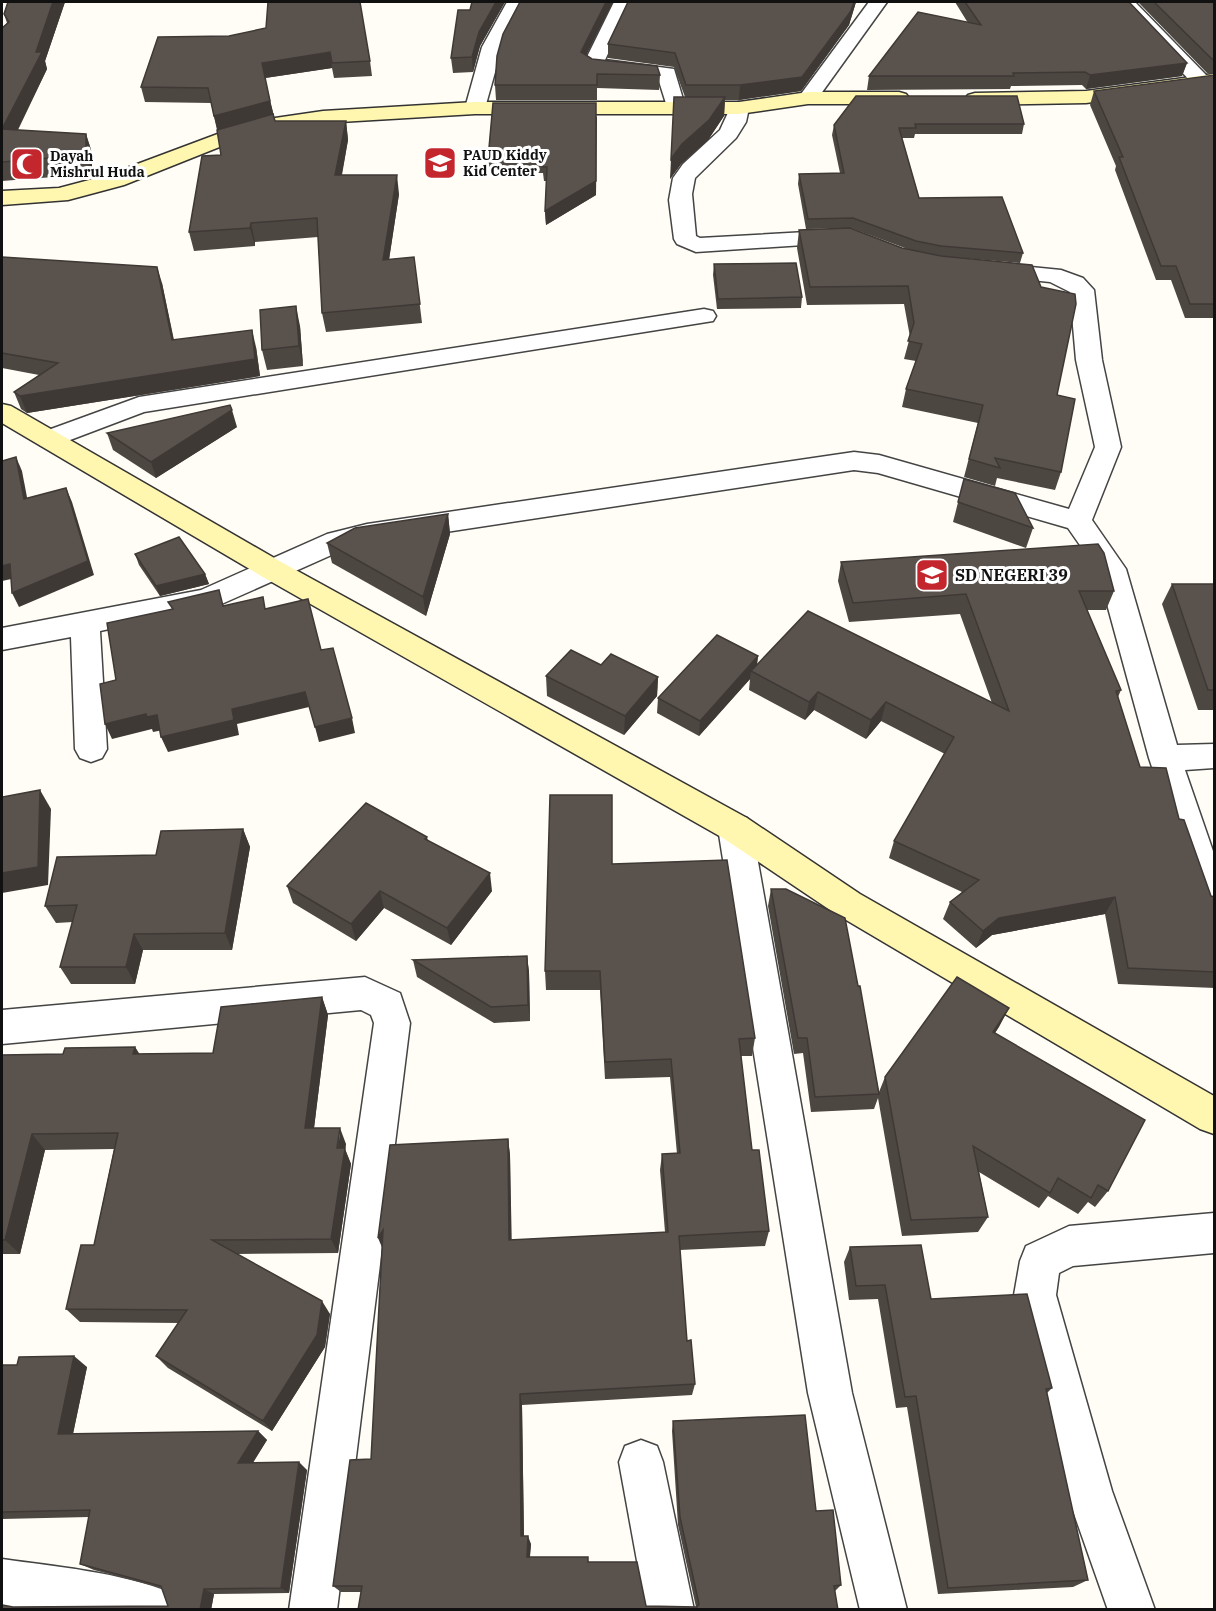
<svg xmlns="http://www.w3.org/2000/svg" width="1216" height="1611" font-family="'IBM Plex Serif',serif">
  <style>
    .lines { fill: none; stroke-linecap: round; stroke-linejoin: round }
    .street-casing { stroke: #444; stroke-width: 3 }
    .secondary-casing { stroke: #333; stroke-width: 3 }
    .street { fill: #fff; fill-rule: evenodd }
    .secondary { fill: #fff6b0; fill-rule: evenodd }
    .wall { fill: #4d4742 }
    .shaded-wall { fill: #3f3936 }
    .building { fill: #5a524d; stroke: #3f3936; stroke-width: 1.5 }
    .labels { text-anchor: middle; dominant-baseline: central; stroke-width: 6; stroke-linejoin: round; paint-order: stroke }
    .far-poi-label { font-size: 14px; font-weight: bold; fill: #111; stroke: #fff; text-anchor: start }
    .poi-label { font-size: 16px; font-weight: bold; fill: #111; stroke: #fff; text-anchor: start }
  </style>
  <rect width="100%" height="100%" fill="#fffdf5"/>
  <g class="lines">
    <!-- street casing -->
    <g class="street-casing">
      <g id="street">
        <polygon points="507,2 525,2 502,47 485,108 482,112 468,112 465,108 482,47"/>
        <polygon points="614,2 632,2 605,60 674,69 686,109 683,113 669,113 658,78 593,71 586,69 583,65"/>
        <polygon points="869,2 887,2 815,102 801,102 798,98"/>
        <polygon points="1116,2 1135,2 1208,77 1211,81 1208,85 1194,85"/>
        <polygon points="739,102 746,104 749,108 746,122 736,138 695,178 692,194 696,236 700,238 842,230 850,232 853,237 850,242 696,252 677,244 674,239 669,200 673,178 683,164 720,130 732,104"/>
        <polygon points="990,263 1061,270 1083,278 1094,290 1102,360 1121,447 1092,520 1126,569 1177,745 1214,744 1214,768 1185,770 1214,854 1214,917 1202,912 1197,902 1149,758 1098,571 1068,528 878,473 854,470 367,544 345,549 217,606 100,631 107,749 102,758 91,762 80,758 75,749 71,637 2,650 2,628 201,590 327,534 367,524 854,452 879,455 1069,509 1095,447 1076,360 1070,292 1050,282 982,275 978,270 982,265"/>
        <polygon points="704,309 713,311 716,316 713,321 144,412 49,448 40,445 36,439 40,433 139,397"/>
        <polygon points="735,814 747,818 752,828 852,1393 907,1610 860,1610 808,1393 718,828 723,818"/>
        <polygon points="365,977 400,993 410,1023 337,1610 289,1610 374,1023 371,1015 361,1010 2,1044 2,1010"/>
        <polygon points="1214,1213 1214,1253 1073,1266 1059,1273 1056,1295 1112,1491 1155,1610 1108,1610 1066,1491 1014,1295 1020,1261 1026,1246 1069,1226"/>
        <polygon points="641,1440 657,1446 663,1462 694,1610 646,1610 619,1462 625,1446"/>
        <path d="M2 1559C58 1567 119 1572 172 1593L178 1610H29L2 1605Z"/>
      </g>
    </g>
    <!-- secondary casing -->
    <g class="secondary-casing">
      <g id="secondary">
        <polygon points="1214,74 1214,86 1086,103 975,105 968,103 965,99 968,95 975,93 1086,91"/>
        <polygon points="808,92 899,92 906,94 909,98 906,102 899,104 808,104 739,114 475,114 323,123 276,130 237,140 124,185 68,200 2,205 2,191 59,188 108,175 223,132 275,118 323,111 475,102 739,102"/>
        <polygon points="2,404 11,406 283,563 747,818 860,894 1214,1096 1214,1134 1200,1129 836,914 723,838 263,577 2,423"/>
      </g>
    </g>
    <!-- street -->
    <use href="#street" class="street"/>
    <!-- secondary -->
    <use href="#secondary" class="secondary"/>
  </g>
  <!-- wall -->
  <g class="wall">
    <polygon points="8,2 65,2 45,61 47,69 18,130 86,134 92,153 92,174 2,181 2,28 7,23 4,14"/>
    <polygon points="472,2 505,2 480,46 473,72 453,73 451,58 470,10"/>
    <polygon points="628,2 856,2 849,25 801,91 739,100 725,100 724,116 708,140 681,164 670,179 685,97 674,67 608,58 608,44"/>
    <polygon points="955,2 1129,2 1187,63 1182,76 1086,89 1082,85 1011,86 1010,89 867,90 869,76 968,23"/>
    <polygon points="1138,2 1215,2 1215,74 1207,73"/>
    <polygon points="158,37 370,61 372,76 334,78 332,68 265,78 275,121 346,121 348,140 342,175 399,194 389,260 414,257 422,323 326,332 322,313 318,237 255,242 255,246 194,251 189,232 221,155 217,130 211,103 145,102 141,87"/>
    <polygon points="587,56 592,59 660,75 659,90 597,88 597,100 496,100 495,85"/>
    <polygon points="1215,75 1215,318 1185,318 1171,280 1156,280 1115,170 1116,166 1090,105 1094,91"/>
    <polygon points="856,96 1024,124 1022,134 915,134 914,138 902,138 919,198 1023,253 1020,263 939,256 1057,395 1061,472 1055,490 997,478 995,486 964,477 978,423 902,407 906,389 916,361 904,359 910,337 904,304 807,305 797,248 799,230 913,251 851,228 806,229 798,184 799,174 840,173 832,135 834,125"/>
    <polygon points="493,103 596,195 546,225 545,211 547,181 544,181 543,173 489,173 488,159"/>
    <polygon points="2,257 162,283 174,340 256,347 260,376 27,413 21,409 14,392 39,375 2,368"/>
    <polygon points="714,264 802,297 801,308 717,309 713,275"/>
    <polygon points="300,326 303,366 267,370 262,350"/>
    <polygon points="237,427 156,478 113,450 107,433"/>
    <polygon points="964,479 1033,528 1026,548 953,522"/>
    <polygon points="448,514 450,534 426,616 332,563 327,543"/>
    <polygon points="135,554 205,574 209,584 160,596 139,565"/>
    <polygon points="841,562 1114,591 1106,610 1087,610 1121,690 1118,697 1140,767 1179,819 1211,896 1215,897 1215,988 1118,984 1105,914 992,935 976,948 943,919 950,902 962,892 889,858 894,841 945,754 881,721 866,739 814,710 805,720 749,690 750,679 699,736 657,713 658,698 758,656 757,664 992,703 960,614 849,622 838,581"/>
    <polygon points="1172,584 1215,584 1215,710 1198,710 1162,604"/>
    <polygon points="601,665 658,677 657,696 624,735 547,696 546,676"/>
    <polygon points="243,829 250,847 232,950 143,950 135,984 71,984 60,967 73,922 56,923 45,906 156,855"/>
    <polygon points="427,837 428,841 492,891 451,945 384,908 356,941 293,903 287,886"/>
    <polygon points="612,864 755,1038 752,1056 741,1056 752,1150 769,1231 765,1246 680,1250 687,1341 695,1384 692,1395 522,1405 524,1536 531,1544 530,1557 589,1562 646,1606 696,1607 678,1525 672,1431 673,1421 816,1511 841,1585 835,1591 838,1610 358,1610 361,1592 341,1592 333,1586 371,1459 508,1139 510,1155 511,1240 665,1232 660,1170 662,1154 677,1154 670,1077 605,1079 600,990 546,990 545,971"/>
    <polygon points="771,889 858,986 879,1092 885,1077 1009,1008 995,1033 1108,1191 1095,1207 1088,1202 1078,1214 1048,1196 1039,1208 979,1172 988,1217 978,1232 902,1236 878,1098 874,1109 811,1112 803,1053 794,1054 768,906"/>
    <polygon points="527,956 529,972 530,1021 494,1023 417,977 413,960"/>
    <polygon points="322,997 328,1015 314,1128 346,1144 345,1149 351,1164 338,1253 237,1254 330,1314 325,1347 272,1431 168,1368 156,1356 179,1323 80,1322 66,1309 94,1245 114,1149 45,1150 20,1254 2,1254 2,1055 63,1054 135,1047 139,1054 213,1053"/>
    <polygon points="850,1247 931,1299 1052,1388 1047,1393 1088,1580 1073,1587 938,1594 907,1407 896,1408 878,1299 849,1300 844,1262"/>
    <polygon points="2,1365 87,1367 73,1434 258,1431 267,1440 253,1463 307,1470 289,1593 214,1594 211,1610 2,1610 13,1607 168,1606 162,1588 94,1570 80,1564 89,1517 2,1519"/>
  </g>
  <!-- shaded-wall -->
  <g class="shaded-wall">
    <polygon points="53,2 65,2 45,61 47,69 9,147 2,129 36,52"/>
    <polygon points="496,2 505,2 480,46 473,72 472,57 479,32"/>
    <polygon points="606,2 613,2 581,66 581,52"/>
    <polygon points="854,2 856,2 849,25 801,91 739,100 740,85"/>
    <polygon points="330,52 332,68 265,78 262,63"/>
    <polygon points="1187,63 1182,76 1086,89 1090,75"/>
    <polygon points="725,97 724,116 708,140 681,164 670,179 671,159 682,144"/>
    <polygon points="270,101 274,116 218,132 214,116"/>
    <polygon points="597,116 596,195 546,225 545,211"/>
    <polygon points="346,121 348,140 338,194 335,175"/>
    <polygon points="86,134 92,153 92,174 86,155"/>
    <polygon points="397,175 399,194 386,279 383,260"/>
    <polygon points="251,223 255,242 255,246 250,228"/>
    <polygon points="157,267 162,283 177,357 172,340"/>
    <polygon points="296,306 300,326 303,366 299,346"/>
    <polygon points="252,330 256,347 260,376 27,413 20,396"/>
    <polygon points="232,410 237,427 156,478 151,462"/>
    <polygon points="16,457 22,471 30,513 24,499"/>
    <polygon points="66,488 72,502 94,575 19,607 12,593"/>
    <polygon points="448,514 450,534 426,616 423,597"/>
    <polygon points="10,564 16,578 2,581 2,566"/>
    <polygon points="205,574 209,584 160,596 156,586"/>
    <polygon points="758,656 756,672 751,671 750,679 699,736 700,721"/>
    <polygon points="658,677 657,696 624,735 625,716"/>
    <polygon points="305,692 309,707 237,724 239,735 168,752 161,737 232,709"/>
    <polygon points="818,692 814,710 805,720 809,702"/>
    <polygon points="886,702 881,721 866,739 871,720"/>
    <polygon points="146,714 157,715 163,730 153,732 152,729 112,739 105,724"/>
    <polygon points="352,718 355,733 319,742 315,727"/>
    <polygon points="40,790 51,809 48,885 2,893 2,873"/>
    <polygon points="243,829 250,847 232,950 225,933"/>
    <polygon points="490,873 492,891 451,945 447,928"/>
    <polygon points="380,891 384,908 356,941 351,924"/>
    <polygon points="1115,897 1105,914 992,935 976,948 983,931 999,918"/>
    <polygon points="134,934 143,950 135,984 126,967"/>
    <polygon points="527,956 529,972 530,1021 528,1005"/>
    <polygon points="322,997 328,1015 312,1144 305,1128"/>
    <polygon points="1009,1008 999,1027 983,1051 993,1032"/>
    <polygon points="135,1047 146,1064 133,1054"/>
    <polygon points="340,1128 346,1144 345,1149 351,1164 338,1253 331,1239"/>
    <polygon points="32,1134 45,1150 20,1254 5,1240"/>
    <polygon points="508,1139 510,1155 512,1254 509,1240"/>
    <polygon points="383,1230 384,1252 378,1238"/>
    <polygon points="322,1301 330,1314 325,1347 272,1431 263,1421"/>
    <polygon points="74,1356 87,1367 71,1443 58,1434"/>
    <polygon points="520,1394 522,1405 524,1543 521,1536"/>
    <polygon points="258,1431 267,1440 247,1471 238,1463"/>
    <polygon points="299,1462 307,1470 289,1593 281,1588"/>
    <polygon points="528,1536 531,1544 529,1564 527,1557"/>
    <polygon points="204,1589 214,1594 211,1610 200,1610"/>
  </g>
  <!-- building -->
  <g class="building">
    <polygon points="8,2 53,2 36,52 42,52 2,129 86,134 86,155 2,162 2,28 9,22 4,14"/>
    <polygon points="268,2 360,2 370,61 332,63 330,52 262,63 270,101 214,116 208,88 141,87 158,37 229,36 266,28"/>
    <polygon points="472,2 496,2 479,32 472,57 451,58 458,10 470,10"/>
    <polygon points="520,2 606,2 581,52 592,59 657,66 660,75 597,74 597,85 495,85 497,56 503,34"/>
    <polygon points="628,2 854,2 851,11 802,77 740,85 686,85 675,53 608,44"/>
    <polygon points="965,2 1129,2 1187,63 1090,75 1085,72 1013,73 1014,76 869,76 918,12 981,25"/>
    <polygon points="1154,2 1215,2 1215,60 1212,59"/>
    <polygon points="1215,75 1215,304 1190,304 1176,266 1161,266 1119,157 1123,157 1094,91"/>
    <polygon points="856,96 1017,96 1024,124 915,124 916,128 899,128 919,198 1002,197 1023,253 941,246 916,241 853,218 808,219 799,174 844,173 834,125"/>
    <polygon points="674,97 725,97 709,120 682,144 671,159"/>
    <polygon points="493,103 596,103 596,181 545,211 547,167 543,167 544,159 488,159"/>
    <polygon points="273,114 275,121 346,121 335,175 397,175 383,260 414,257 420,304 322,313 317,218 251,223 250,228 189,232 202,156 221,155 217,130"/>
    <polygon points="850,228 902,248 941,256 1032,265 1041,287 1075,294 1076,304 1057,395 1075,399 1061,472 995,458 1000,468 969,459 983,405 906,389 922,344 908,341 914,323 908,286 810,287 799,230"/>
    <polygon points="2,257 157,267 172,340 252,330 255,359 20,396 14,392 58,363 2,353"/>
    <polygon points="796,263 802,297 718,299 714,264"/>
    <polygon points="296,306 299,346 262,350 260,310"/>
    <polygon points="230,405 232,410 151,462 107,433"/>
    <polygon points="16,457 24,499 66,488 88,561 12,593 10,564 2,566 2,461"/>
    <polygon points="964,479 1015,493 1033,528 958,502"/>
    <polygon points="448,514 423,597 327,543 355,528"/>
    <polygon points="179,537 205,574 156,586 135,554"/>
    <polygon points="1098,544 1104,553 1114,591 1079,591 1121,690 1116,691 1140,767 1166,768 1179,819 1184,820 1211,896 1215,897 1215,972 1128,968 1115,897 999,918 983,931 950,902 979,880 894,841 954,737 886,702 871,720 818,692 809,702 751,671 808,611 1009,711 966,594 853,603 841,562"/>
    <polygon points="1172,584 1215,584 1215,690 1208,690"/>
    <polygon points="219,590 223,606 263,597 265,609 308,599 321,650 333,648 352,718 315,727 305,692 232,709 234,720 161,737 157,715 147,717 146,714 105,724 100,684 116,680 107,623 173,609 168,602"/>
    <polygon points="717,635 758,656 700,721 658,698"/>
    <polygon points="571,650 601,665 611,654 658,677 625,716 546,676"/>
    <polygon points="40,790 38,867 2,873 2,797"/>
    <polygon points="550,795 612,795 612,864 727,860 755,1038 739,1039 752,1150 759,1150 769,1231 679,1236 687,1341 691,1340 695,1384 520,1394 521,1536 528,1536 527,1557 588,1557 588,1562 637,1562 646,1606 697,1607 699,1604 680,1517 673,1421 805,1415 816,1511 833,1510 841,1585 834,1586 838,1610 358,1610 362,1586 333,1586 350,1460 371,1459 383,1230 378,1238 390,1145 508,1139 509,1240 668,1232 662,1154 680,1153 671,1059 605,1062 600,971 545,971"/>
    <polygon points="366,803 427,837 425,839 490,873 447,928 380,891 351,924 287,886"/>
    <polygon points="243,829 225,933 134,934 126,967 60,967 77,905 45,906 57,857 156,855 161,831"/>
    <polygon points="771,889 786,889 845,918 858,986 860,986 879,1094 815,1097 807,1038 798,1038"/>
    <polygon points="527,956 528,1005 491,1007 413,960"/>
    <polygon points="957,977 1009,1008 993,1032 1145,1120 1108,1191 1098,1185 1091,1198 1058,1178 1050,1193 973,1146 988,1217 911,1220 885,1077"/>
    <polygon points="322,997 305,1128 340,1128 337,1148 345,1148 331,1239 212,1240 322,1301 317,1335 263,1421 156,1356 187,1310 66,1309 81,1245 94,1245 118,1133 32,1134 5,1240 2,1240 2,1055 63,1054 65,1048 135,1047 133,1054 213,1053 221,1007"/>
    <polygon points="921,1245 931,1299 1027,1294 1052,1388 1046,1389 1088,1580 948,1588 916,1396 905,1397 885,1285 856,1286 850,1247"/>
    <polygon points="74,1356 58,1434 258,1431 238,1463 299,1462 281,1588 204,1589 200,1610 2,1610 2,1605 13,1607 168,1606 161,1586 80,1564 90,1510 2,1512 2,1365 17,1365 19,1357"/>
  </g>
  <!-- icons -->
  <defs>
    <g id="school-square" transform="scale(1.725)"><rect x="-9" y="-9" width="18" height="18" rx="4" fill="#c4262e" stroke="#fff"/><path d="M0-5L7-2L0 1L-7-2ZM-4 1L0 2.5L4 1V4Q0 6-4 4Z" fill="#fff"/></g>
    <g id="mosque-square" transform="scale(1.725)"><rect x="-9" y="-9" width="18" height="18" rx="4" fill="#c4262e" stroke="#fff"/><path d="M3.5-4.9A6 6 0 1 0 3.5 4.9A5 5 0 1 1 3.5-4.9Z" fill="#fff"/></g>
  </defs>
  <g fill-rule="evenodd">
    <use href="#school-square" x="440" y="163"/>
    <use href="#mosque-square" x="27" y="164"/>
    <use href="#school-square" x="932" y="575"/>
  </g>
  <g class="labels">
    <!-- far-poi labels -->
    <g class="far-poi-label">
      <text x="463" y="155">PAUD Kiddy<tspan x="463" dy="16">Kid Center</tspan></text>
      <text x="50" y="156">Dayah<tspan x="50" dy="16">Mishrul Huda</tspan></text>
    </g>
    <!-- poi labels -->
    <g class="poi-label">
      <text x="955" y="575">SD NEGERI 39</text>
    </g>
  </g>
  <!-- border -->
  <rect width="1216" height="1611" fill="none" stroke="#111111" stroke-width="6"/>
</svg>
